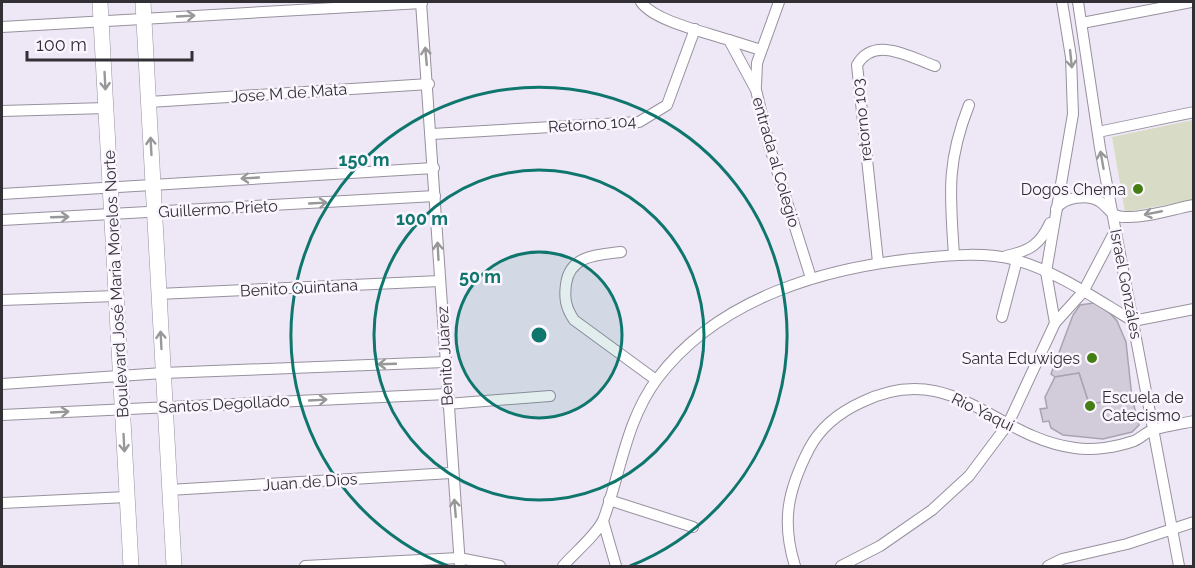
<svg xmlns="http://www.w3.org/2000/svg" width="1195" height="568" font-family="Raleway,sans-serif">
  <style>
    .green { fill: #d8dcc6 }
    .building { fill: #d2cbd9; stroke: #a9a3b0; stroke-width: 1.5 }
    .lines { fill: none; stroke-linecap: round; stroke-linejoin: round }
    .street-casing { stroke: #97919e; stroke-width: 12 }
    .primary-casing { stroke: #97919e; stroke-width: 16 }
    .street { stroke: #fff; stroke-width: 10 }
    .primary { stroke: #fff; stroke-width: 15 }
    .oneway { stroke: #98989a }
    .ring { fill: none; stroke: #0f766e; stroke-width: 3 }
    .poi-dot { fill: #467e16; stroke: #faf5fe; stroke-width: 2 }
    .labels { text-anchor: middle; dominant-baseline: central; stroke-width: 5; stroke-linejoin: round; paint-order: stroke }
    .street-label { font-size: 16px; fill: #323035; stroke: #faf5fe }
    .poi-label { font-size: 16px; fill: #323035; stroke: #faf5fe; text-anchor: end }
    .centre { fill: #0f766e; stroke: #faf5fe; stroke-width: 3 }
    .ring-label { font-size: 18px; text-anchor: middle; font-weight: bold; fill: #0f766e; stroke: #faf5fe; stroke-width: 5; stroke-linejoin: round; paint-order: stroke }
  </style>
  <rect width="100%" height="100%" fill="#eee7f5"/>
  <!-- green -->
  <polygon class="green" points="1193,120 1193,200 1125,212 1112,137"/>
  <!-- building -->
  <g class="building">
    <polygon points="1100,302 1117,321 1126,342 1132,398 1089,404 1079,373 1055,377 1051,374 1073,315 1080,305"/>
    <polygon points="1079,373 1089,404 1132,398 1139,425 1132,432 1103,439 1063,435 1051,428 1049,421 1043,422 1040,409 1047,408 1045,397 1055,377"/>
  </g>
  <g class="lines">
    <!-- street casing -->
    <g class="street-casing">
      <g id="street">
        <polyline points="421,2 460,566"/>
        <path d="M641 2C654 21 705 32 729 40L756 90 770 148 811 278"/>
        <polyline points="1078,2 1100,148 1179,566"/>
        <polyline points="1082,23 1191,2"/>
        <polyline points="2,27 422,3"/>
        <polyline points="729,40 761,50"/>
        <polyline points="756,86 757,63 779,2"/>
        <polyline points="149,102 429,84"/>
        <polyline points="2,111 106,108"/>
        <polyline points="1098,132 1194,112"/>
        <polyline points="432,134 639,122 667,105 695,29"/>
        <polyline points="2,194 434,168"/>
        <path d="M1056 209C1064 197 1087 194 1099 201 1110 208 1110 217 1125 217 1147 218 1172 209 1194 205"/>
        <polyline points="2,220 435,196"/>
        <path d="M621 252C597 255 570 255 566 284 564 299 566 308 574 320L656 380"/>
        <path d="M954 255C950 195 946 163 969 105"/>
        <path d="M1006 256C1029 251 1040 245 1050 223"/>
        <path d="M878 262 857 65C874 35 910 57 935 66"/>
        <polyline points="158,294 440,281"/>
        <polyline points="2,300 116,296"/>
        <polyline points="1002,317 1017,260"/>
        <polyline points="1133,321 1194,309"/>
        <polyline points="1055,323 1046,272 1073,114 1071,57 1062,2"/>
        <polyline points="2,384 163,373 445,362"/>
        <polyline points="447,404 550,396"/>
        <polyline points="2,415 447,394"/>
        <polyline points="169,490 451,473"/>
        <polyline points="609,500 693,527"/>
        <polyline points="2,503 127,497"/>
        <polyline points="603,521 616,566"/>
        <polyline points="305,566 459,558 500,566"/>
        <path d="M563 566C573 554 599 533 604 518 621 471 626 421 657 379 718 298 825 267 922 258 952 255 986 252 1016 260 1058 272 1096 299 1133 321"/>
        <path d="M795 566C781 521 788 490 809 449 821 426 840 412 862 402 952 358 995 438 1075 448 1093 451 1117 447 1134 441 1141 438 1146 432 1153 430 1166 426 1180 424 1194 421"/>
        <polyline points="841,566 880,546 932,510 969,476 1008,424 1055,323 1083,292 1115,231"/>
        <polyline points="1048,566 1062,559 1127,544 1194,522"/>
      </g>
    </g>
    <!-- primary casing -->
    <g class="primary-casing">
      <g id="primary">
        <polyline points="100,2 131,566"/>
        <polyline points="143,2 174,566"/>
      </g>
    </g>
    <!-- street -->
    <use href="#street" class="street"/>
    <!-- primary -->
    <use href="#primary" class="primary"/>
  </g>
  <!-- one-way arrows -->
  <defs><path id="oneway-shaft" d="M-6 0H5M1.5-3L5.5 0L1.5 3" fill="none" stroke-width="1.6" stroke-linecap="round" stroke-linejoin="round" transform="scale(1.5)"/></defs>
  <g class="oneway">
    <use href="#oneway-shaft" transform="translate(186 16) rotate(-3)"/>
    <use href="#oneway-shaft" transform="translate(426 56) rotate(-95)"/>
    <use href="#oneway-shaft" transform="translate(1071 59) rotate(84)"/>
    <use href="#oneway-shaft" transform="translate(105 81) rotate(87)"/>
    <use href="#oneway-shaft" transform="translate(151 146) rotate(-93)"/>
    <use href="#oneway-shaft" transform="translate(1102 160) rotate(-100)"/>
    <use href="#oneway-shaft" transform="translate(250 178) rotate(177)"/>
    <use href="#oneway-shaft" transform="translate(318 203) rotate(-3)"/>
    <use href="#oneway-shaft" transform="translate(1153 213) rotate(169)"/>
    <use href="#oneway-shaft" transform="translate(60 217) rotate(-2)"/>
    <use href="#oneway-shaft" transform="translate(438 251) rotate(-93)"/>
    <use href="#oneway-shaft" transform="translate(161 340) rotate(-93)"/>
    <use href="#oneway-shaft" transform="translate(387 364) rotate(178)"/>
    <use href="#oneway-shaft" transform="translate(318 400) rotate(-3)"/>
    <use href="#oneway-shaft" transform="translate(60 412) rotate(-3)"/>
    <use href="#oneway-shaft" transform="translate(124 443) rotate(87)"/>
    <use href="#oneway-shaft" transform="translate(455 508) rotate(-95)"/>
  </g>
  <!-- distance rings -->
  <circle cx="539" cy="335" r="83" fill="#0f766e" fill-opacity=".12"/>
  <g class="ring">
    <circle cx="539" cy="335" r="83"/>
    <circle cx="539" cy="335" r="165"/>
    <path d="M448 566A248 248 0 1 1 630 566"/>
  </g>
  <!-- markers -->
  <g class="poi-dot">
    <circle cx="1138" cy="189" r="6"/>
    <circle cx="1092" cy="358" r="6"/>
    <circle cx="1090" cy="406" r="6"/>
  </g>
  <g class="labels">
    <!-- street labels -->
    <g class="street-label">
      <text transform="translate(289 93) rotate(-4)">Jose M de Mata</text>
      <text transform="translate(862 120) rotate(-96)">retorno 103</text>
      <text transform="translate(592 124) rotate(-4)">Retorno 104</text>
      <text transform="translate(776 162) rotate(74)">entrada al Colegio</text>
      <text transform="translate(218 209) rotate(-3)">Guillermo Prieto</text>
      <text transform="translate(116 284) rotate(-93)">Boulevard José María Morelos Norte</text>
      <text transform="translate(1126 284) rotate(79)">Israel Gonzáles</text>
      <text transform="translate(299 288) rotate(-3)">Benito Quintana</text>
      <text transform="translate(445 356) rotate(-93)">Benito Juárez</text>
      <text transform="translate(224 404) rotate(-3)">Santos Degollado</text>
      <text transform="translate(983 412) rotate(26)">Rio Yaqui</text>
      <text transform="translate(310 482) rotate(-4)">Juan de Dios</text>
    </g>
    <!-- poi labels -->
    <g class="poi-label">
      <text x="1126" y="189">Dogos Chema</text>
      <text x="1080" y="358">Santa Eduwiges</text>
      <text x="1102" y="397" text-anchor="start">Escuela de<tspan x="1102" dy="18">Catecismo</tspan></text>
    </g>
  </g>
  <circle cx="539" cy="335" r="9" class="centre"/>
  <g class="ring-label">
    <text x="364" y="166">150 m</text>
    <text x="422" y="225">100 m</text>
    <text x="480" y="283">50 m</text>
  </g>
  <!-- border -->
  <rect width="1195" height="568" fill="none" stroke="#323035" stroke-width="6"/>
  <!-- scale -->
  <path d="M27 51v9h165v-9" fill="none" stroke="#323035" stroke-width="3"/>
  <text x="36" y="51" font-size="18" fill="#323035" stroke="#faf5fe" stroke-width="4.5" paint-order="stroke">100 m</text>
</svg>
